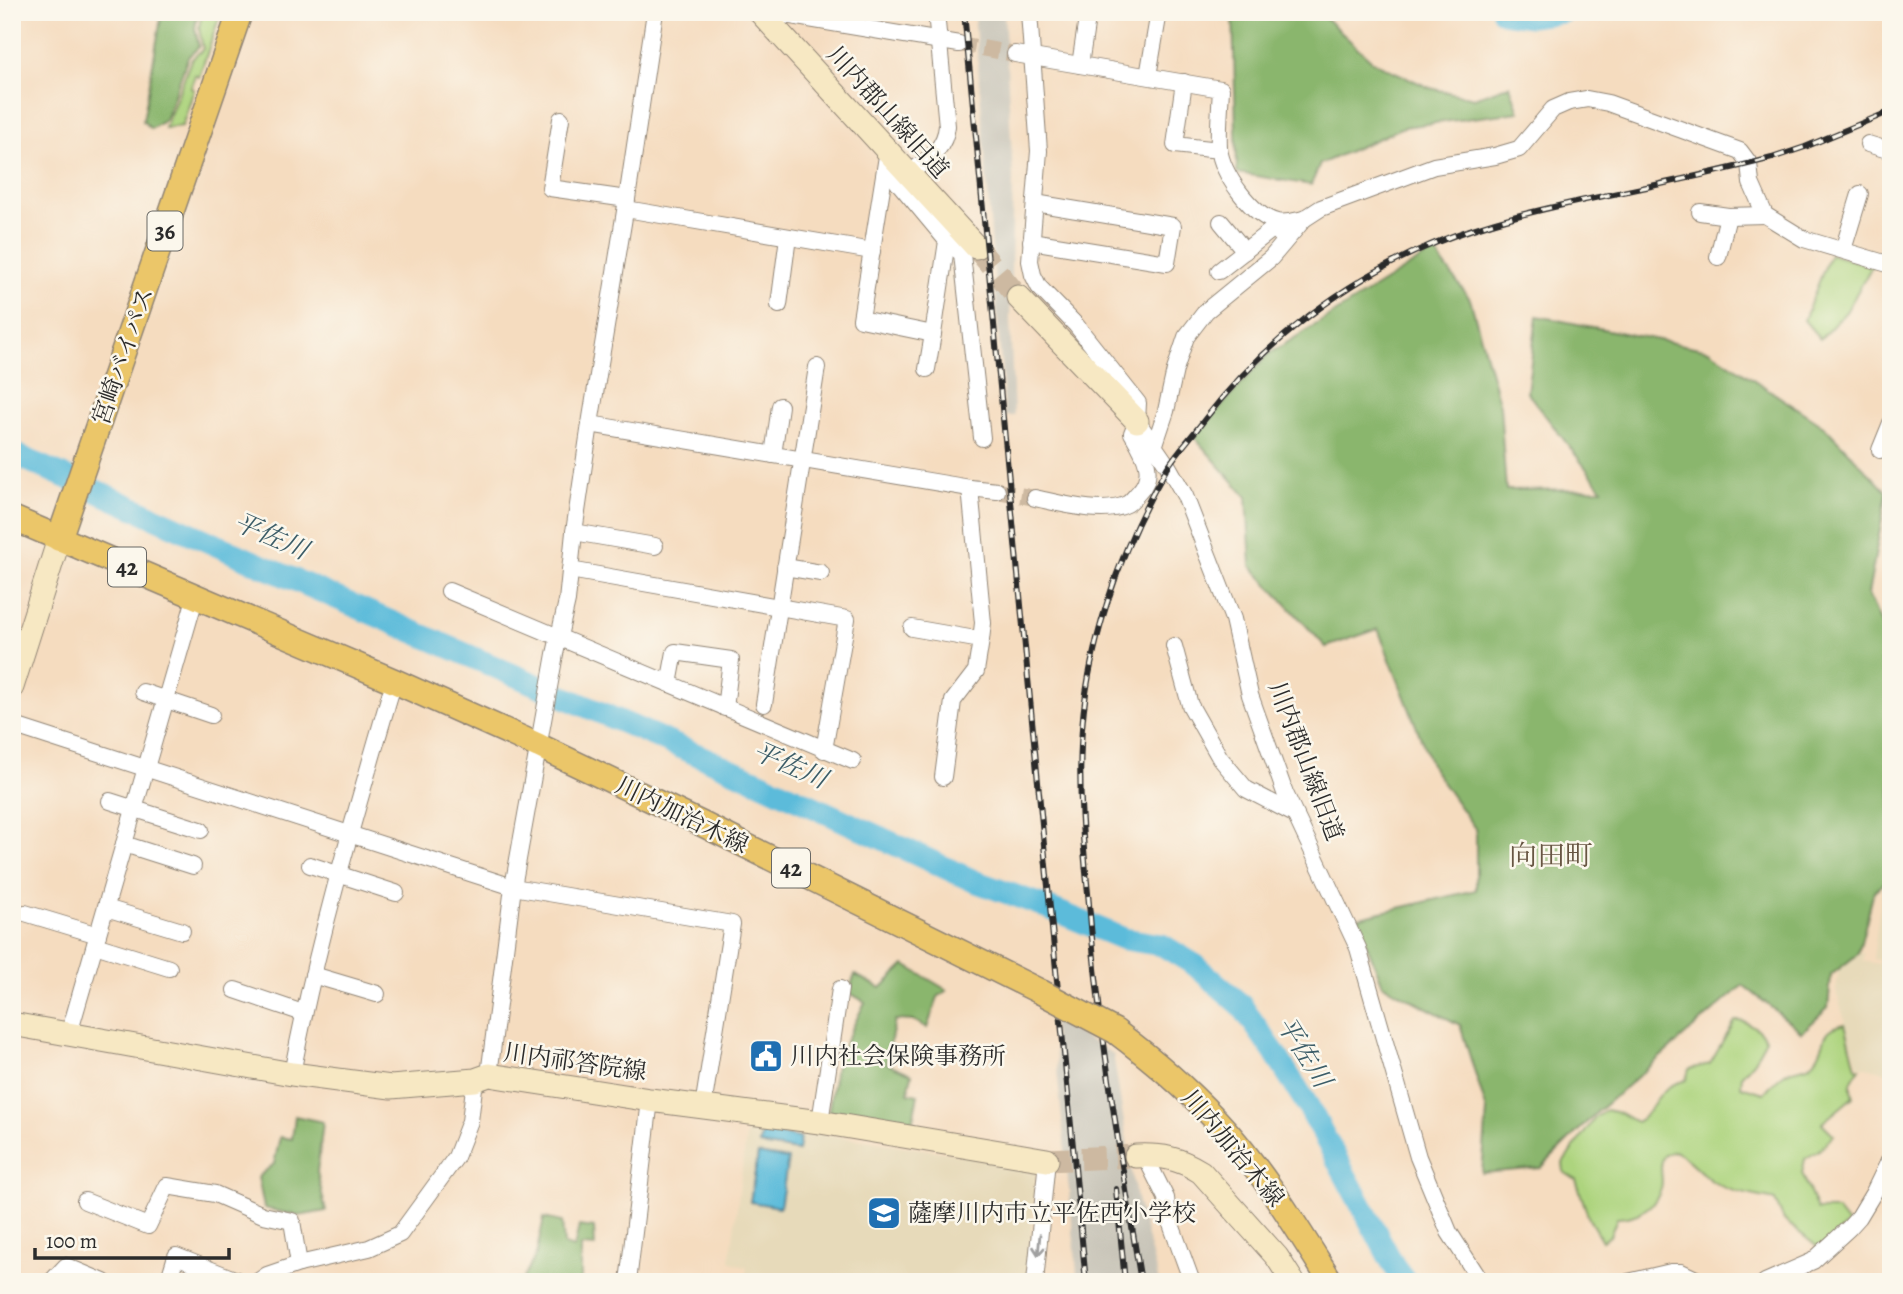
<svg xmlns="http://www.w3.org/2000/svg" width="1903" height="1294" font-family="Alegreya,'Noto Serif JP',serif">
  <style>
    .built { fill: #e7daba }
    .industrial { fill: #c8c4b8 }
    .green { fill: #add47e; stroke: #6c8054; stroke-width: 2 }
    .forest { fill: #8ab66d; stroke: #5a704c; stroke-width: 2 }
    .water { fill: #5cbbda; stroke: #447382; stroke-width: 2 }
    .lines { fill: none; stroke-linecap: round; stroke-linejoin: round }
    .river { stroke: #5cbbda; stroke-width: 23 }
    .street-tunnel { stroke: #cdb9a1; stroke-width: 16; stroke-dasharray: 16 8; stroke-linecap: butt }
    .secondary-tunnel { stroke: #cdb9a1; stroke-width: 23; stroke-dasharray: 23 11; stroke-linecap: butt }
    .street-casing { stroke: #908475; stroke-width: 18 }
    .secondary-casing { stroke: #908475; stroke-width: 25 }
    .primary-casing { stroke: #908475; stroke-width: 27 }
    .street { stroke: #fff; stroke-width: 16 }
    .secondary { stroke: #f7e8c3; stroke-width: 23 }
    .primary { stroke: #ebc669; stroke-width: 24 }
    .rail-casing { stroke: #2b2b2b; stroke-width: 6 }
    .rail { stroke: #fbf7ec; stroke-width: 3.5; stroke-dasharray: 10; stroke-linecap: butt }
    .primary-bridge-casing { stroke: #908475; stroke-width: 27; stroke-linecap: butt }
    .primary-bridge { stroke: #ebc669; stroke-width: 24 }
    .oneway { stroke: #a0a0a0 }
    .labels { text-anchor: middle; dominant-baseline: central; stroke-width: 5; stroke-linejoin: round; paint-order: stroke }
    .shield { fill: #fbf7ec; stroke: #696865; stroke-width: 2 }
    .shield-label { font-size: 23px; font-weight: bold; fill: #2b2b2b }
    .street-label { font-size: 24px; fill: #2b2b2b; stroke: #fbf7ec }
    .poi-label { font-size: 24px; fill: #2b2b2b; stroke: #fbf7ec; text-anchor: start }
    .water-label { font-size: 26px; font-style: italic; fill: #3c5d68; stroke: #fbf7ec }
    .quarter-label { font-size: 28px; fill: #685643; stroke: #fbf7ec }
  </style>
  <rect width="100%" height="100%" fill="#fbf7ec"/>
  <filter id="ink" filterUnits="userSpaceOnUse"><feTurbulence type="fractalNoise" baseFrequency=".0143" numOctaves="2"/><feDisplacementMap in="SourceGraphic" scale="14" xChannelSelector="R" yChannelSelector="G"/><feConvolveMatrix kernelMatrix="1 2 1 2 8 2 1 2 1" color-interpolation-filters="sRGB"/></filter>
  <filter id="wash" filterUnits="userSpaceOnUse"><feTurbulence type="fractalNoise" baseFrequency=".00686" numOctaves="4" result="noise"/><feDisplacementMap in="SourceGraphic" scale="28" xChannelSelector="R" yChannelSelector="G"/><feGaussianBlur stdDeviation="1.57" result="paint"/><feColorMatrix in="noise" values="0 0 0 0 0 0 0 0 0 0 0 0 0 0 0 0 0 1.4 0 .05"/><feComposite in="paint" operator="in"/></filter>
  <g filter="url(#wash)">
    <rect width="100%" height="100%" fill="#f5dcbf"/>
    <!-- built -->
    <g class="built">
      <polygon points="1891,871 1891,1073 1858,1065 1836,991 1841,949 1864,953 1863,961 1878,964 1879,960 1873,959 1883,879"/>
      <polygon points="748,1123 1037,1166 1027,1282 744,1282 747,1268 730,1261"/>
    </g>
    <!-- industrial -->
    <g class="industrial">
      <polygon points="974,12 1004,12 1013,177 1010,319 1014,416 1005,416"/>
      <polygon points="1052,1018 1113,1054 1135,1191 1159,1282 1078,1282"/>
    </g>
    <!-- green -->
    <g class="green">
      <polygon points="202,12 221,12 199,77 195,75 191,88 194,90 182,126 165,128 191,60 203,49 199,28"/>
      <polygon points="1830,254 1872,266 1846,312 1820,339 1804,320"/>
      <path d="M1735 1021C1749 1020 1758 1029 1766 1039L1754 1061 1742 1075 1741 1086 1764 1093C1771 1086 1777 1078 1785 1073 1794 1066 1807 1071 1815 1060 1829 1043 1817 1030 1845 1024L1856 1067 1860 1068C1852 1079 1848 1084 1853 1097L1822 1123 1834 1135 1819 1150 1805 1159 1802 1173 1817 1210H1837L1848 1224 1820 1249 1784 1220 1775 1200C1755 1195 1729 1193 1712 1181 1698 1172 1690 1158 1674 1151 1668 1153 1663 1154 1662 1161 1659 1170 1664 1180 1661 1189 1655 1208 1635 1218 1617 1218L1610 1236 1602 1241 1589 1219 1576 1180 1564 1172 1563 1163 1595 1118 1606 1110 1620 1113 1636 1122C1651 1115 1655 1095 1669 1087 1674 1083 1681 1082 1686 1080L1689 1069 1710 1064Z"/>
    </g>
    <!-- forest -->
    <g class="forest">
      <polygon points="162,12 198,12 195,28 199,47 188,57 165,120 151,129 143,121"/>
      <polygon points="1233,12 1319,12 1373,62 1430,88 1474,98 1510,85 1519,112 1404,127 1320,164 1311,185 1237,173"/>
      <polygon points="1434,251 1470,299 1500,406 1506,490 1602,489 1527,392 1537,316 1709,350 1825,427 1887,492 1868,594 1891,646 1891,877 1874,891 1858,954 1831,975 1828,1008 1802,1032 1743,985 1596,1113 1541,1168 1482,1173 1487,1111 1460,1025 1383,985 1356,918 1476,890 1476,830 1433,769 1378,629 1326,647 1251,566 1247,497 1194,437 1267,355"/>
      <polygon points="905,965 947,990 938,997 927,1028 915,1021 895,1020 886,1063 912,1074 908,1093 918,1095 911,1128 828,1114 837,1060 865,1002 848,992 855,975 881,988"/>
      <polygon points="295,1116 323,1122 317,1172 326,1211 299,1216 264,1208 258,1177 274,1164 280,1137 292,1139"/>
      <polygon points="544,1218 562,1222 564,1245 574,1248 579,1226 594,1228 595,1247 581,1246 581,1282 521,1282 536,1255"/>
    </g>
    <!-- water -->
    <g class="water">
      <polygon points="762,1131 800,1138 798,1151 759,1145"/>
      <polygon points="758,1154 788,1159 780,1207 750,1202"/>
    </g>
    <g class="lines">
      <!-- river -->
      <g class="river">
        <polyline points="1503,12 1530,16 1562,12"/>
        <polyline points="12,453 265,567 760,782 974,881 1044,906 1124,939 1162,945 1195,965 1241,1005 1276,1055 1308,1106 1394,1266 1406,1282"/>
      </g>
    </g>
  </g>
  <g filter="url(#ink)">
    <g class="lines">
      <!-- street-tunnel -->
      <g class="street-tunnel">
        <polyline points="959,44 1015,54"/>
        <polyline points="997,491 1035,498"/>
      </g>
      <!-- secondary-tunnel -->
      <g class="secondary-tunnel">
        <polyline points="976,247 1018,297"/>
        <polyline points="1047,1160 1136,1156"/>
      </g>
      <!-- street casing -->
      <g class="street-casing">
        <g id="street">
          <polyline points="767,12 959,44"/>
          <path d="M1029 12 1039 151 1030 261 1033 275 1039 287 1076 325 1138 403 1137 421 1132 433C1143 452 1157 473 1139 492 1135 496 1131 502 1127 504 1104 516 1059 503 1035 498"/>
          <path d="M1015 54 1221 89C1220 108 1218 129 1219 148 1222 174 1252 216 1277 222 1285 224 1296 221 1304 219"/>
          <polyline points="1080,65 1088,12"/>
          <polyline points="1148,76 1159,12"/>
          <polyline points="1184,82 1175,145 1219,150"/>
          <polyline points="561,119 550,188 627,199"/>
          <polyline points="1868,144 1891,151"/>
          <polyline points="888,150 861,319 933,334 927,369"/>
          <polyline points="892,175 947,241 933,334"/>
          <path d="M898 183C918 163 944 156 947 126L936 12"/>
          <polyline points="626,209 872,251"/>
          <polyline points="1700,212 1728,216 1765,215"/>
          <polyline points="1221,222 1245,251"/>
          <polyline points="947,241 962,254 982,438"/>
          <polyline points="1031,241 1167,263 1173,226 1035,203"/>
          <polyline points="1843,250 1860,194"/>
          <polyline points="1718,257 1728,216"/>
          <polyline points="1219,271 1274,228 1285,239"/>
          <polyline points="779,305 788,237"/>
          <polyline points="1137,421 1168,466 1185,496 1233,619 1250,695 1285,793 1358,948 1418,1157 1449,1232 1478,1277"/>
          <polyline points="590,424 970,488 997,491"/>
          <polyline points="1154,447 1166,411 1175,370 1186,337 1206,311 1271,258 1304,219 1321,208 1434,166 1495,156 1519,149 1553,109 1569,102 1587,99 1608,103 1740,151 1749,163 1751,183 1765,215 1804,239 1891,265"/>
          <polyline points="1880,450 1891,423"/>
          <polyline points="773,455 780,406"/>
          <polyline points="574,532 655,546"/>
          <polyline points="785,567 821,573"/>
          <polyline points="570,570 847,619 824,750"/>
          <polyline points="449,591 853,761"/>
          <polyline points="912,628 981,640 983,623 970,488"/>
          <polyline points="1174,646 1190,705 1220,758 1246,789 1296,815"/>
          <polyline points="669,684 675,652 731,660 725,708"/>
          <polyline points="143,692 211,715"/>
          <polyline points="764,704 817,367"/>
          <polyline points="12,725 513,887 732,924 703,1107"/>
          <polyline points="943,777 953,701 976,671 981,640"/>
          <polyline points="110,801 201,830"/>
          <polyline points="124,844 193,866"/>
          <polyline points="310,865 396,893"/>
          <polyline points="106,908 182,931"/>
          <polyline points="25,913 98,935"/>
          <polyline points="95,945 169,968"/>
          <polyline points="313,975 377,994"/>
          <polyline points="235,990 303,1013"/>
          <polyline points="69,1034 196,595"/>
          <path d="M292 1074C317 941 356 811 394 681"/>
          <polyline points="489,1075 513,887 555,654 567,601 574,532 590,424 627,199 655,12"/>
          <polyline points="820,1122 840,989"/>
          <polyline points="1145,1156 1166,1198 1168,1216 1192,1282"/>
          <polyline points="85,1201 148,1226 167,1186 215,1194 263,1215 292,1221 299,1264"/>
          <polyline points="51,1282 66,1266 104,1282"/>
          <polyline points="168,1282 176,1256 242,1282"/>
          <polyline points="257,1282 267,1275 299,1264 369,1248 400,1234 456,1157 470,1121 475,1080"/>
          <polyline points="628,1282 650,1100"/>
          <polyline points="1035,1282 1047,1160"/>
          <polyline points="1628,1282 1671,1272 1681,1272 1702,1282"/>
          <polyline points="1765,1282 1813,1261 1849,1228 1859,1217 1874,1192 1891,1157"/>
        </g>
      </g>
      <!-- secondary casing -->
      <g class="secondary-casing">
        <g id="secondary">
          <polyline points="760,12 976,247"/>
          <polyline points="1018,297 1137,421"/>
          <polyline points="12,687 59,539"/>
          <polyline points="12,1024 292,1074 391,1087 475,1080 489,1075 650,1100 820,1122 1047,1160"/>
          <path d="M1136 1156C1162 1155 1179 1158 1201 1172L1277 1257 1293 1282"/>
        </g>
      </g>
      <!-- primary casing -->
      <g class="primary-casing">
        <g id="primary">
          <polyline points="12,518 394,681 539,746 702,824 1041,992"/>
          <polyline points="59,539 240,12"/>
          <path d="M1115 1031C1151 1058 1185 1087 1216 1120 1261 1168 1296 1226 1331 1282"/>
        </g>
      </g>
      <!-- street -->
      <use href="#street" class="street"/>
      <!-- secondary -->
      <use href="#secondary" class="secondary"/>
      <!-- primary -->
      <use href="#primary" class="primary"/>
      <!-- rail casing -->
      <g class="rail-casing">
        <g id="rail">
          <polyline points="964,12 1086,1282"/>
          <polyline points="1116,1189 1125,1282"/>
          <path d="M1141 1282C1121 1160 1100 1038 1090 915 1085 859 1078 802 1081 745 1085 651 1119 549 1167 468 1178 451 1193 435 1205 419 1265 342 1345 280 1435 243 1488 221 1543 209 1599 197 1657 185 1714 173 1772 158L1805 147 1891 111"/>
        </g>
      </g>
      <!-- rail -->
      <use href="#rail" class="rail"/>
      <!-- primary-bridge casing -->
      <g class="primary-bridge-casing">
        <polyline id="primary-bridge" points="1041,992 1115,1031"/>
      </g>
      <!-- primary-bridge -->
      <use href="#primary-bridge" class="primary-bridge"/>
    </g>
    <!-- one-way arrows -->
    <defs><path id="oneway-shaft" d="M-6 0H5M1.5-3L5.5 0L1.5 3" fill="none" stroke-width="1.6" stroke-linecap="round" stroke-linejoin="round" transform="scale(1.75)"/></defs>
    <use class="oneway" href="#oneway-shaft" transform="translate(1039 1245) rotate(95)"/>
  </g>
  <!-- icons -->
  <defs>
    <g id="civic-square" transform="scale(1.75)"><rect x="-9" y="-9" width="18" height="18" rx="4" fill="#1f6fb2" stroke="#fbf7ec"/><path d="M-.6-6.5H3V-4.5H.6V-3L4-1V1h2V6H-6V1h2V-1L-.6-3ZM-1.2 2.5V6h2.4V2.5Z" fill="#fff"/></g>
    <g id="school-square" transform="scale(1.75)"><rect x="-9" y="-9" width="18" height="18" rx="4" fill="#1f6fb2" stroke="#fbf7ec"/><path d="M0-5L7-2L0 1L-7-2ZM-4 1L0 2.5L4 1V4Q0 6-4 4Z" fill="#fff"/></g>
  </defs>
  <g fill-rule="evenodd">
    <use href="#civic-square" x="766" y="1056"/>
    <use href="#school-square" x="884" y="1213"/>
  </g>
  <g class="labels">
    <!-- shield labels -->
    <g class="shield">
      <rect x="147.5" y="211.5" width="35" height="39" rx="5"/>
      <rect x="108" y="547.5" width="38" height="39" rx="5"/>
      <rect x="772" y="848.5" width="38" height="39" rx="5"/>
    </g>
    <g class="shield-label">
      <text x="165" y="231">36</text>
      <text x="127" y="567">42</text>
      <text x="791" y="868">42</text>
    </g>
    <!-- street labels -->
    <g class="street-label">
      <text transform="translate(888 112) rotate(48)">川内郡山線旧道</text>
      <text transform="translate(123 356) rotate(-71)">宮崎バイパス</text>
      <text transform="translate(1306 761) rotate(69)">川内郡山線旧道</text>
      <text transform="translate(682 815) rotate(26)">川内加治木線</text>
      <text transform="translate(575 1062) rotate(8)">川内祁答院線</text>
      <text transform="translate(1233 1148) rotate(50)">川内加治木線</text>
    </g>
    <!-- poi labels -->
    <g class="poi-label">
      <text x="790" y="1056">川内社会保険事務所</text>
      <text x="908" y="1213">薩摩川内市立平佐西小学校</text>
    </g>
    <!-- water labels -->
    <g class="water-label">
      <text transform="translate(271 536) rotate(24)">平佐川</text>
      <text transform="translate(790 765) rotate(24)">平佐川</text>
      <text transform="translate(1304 1052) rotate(58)">平佐川</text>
    </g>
    <!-- quarter labels -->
    <g class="quarter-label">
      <text x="1551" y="856">向田町</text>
    </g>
  </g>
  <!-- margin -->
  <rect width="1903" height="1294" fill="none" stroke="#fbf7ec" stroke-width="42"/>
  <!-- scale -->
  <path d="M35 1248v10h194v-10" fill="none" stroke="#2b2b2b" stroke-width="3.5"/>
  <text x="46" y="1248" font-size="21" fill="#2b2b2b" stroke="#fbf7ec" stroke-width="5" paint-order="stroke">100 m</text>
</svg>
